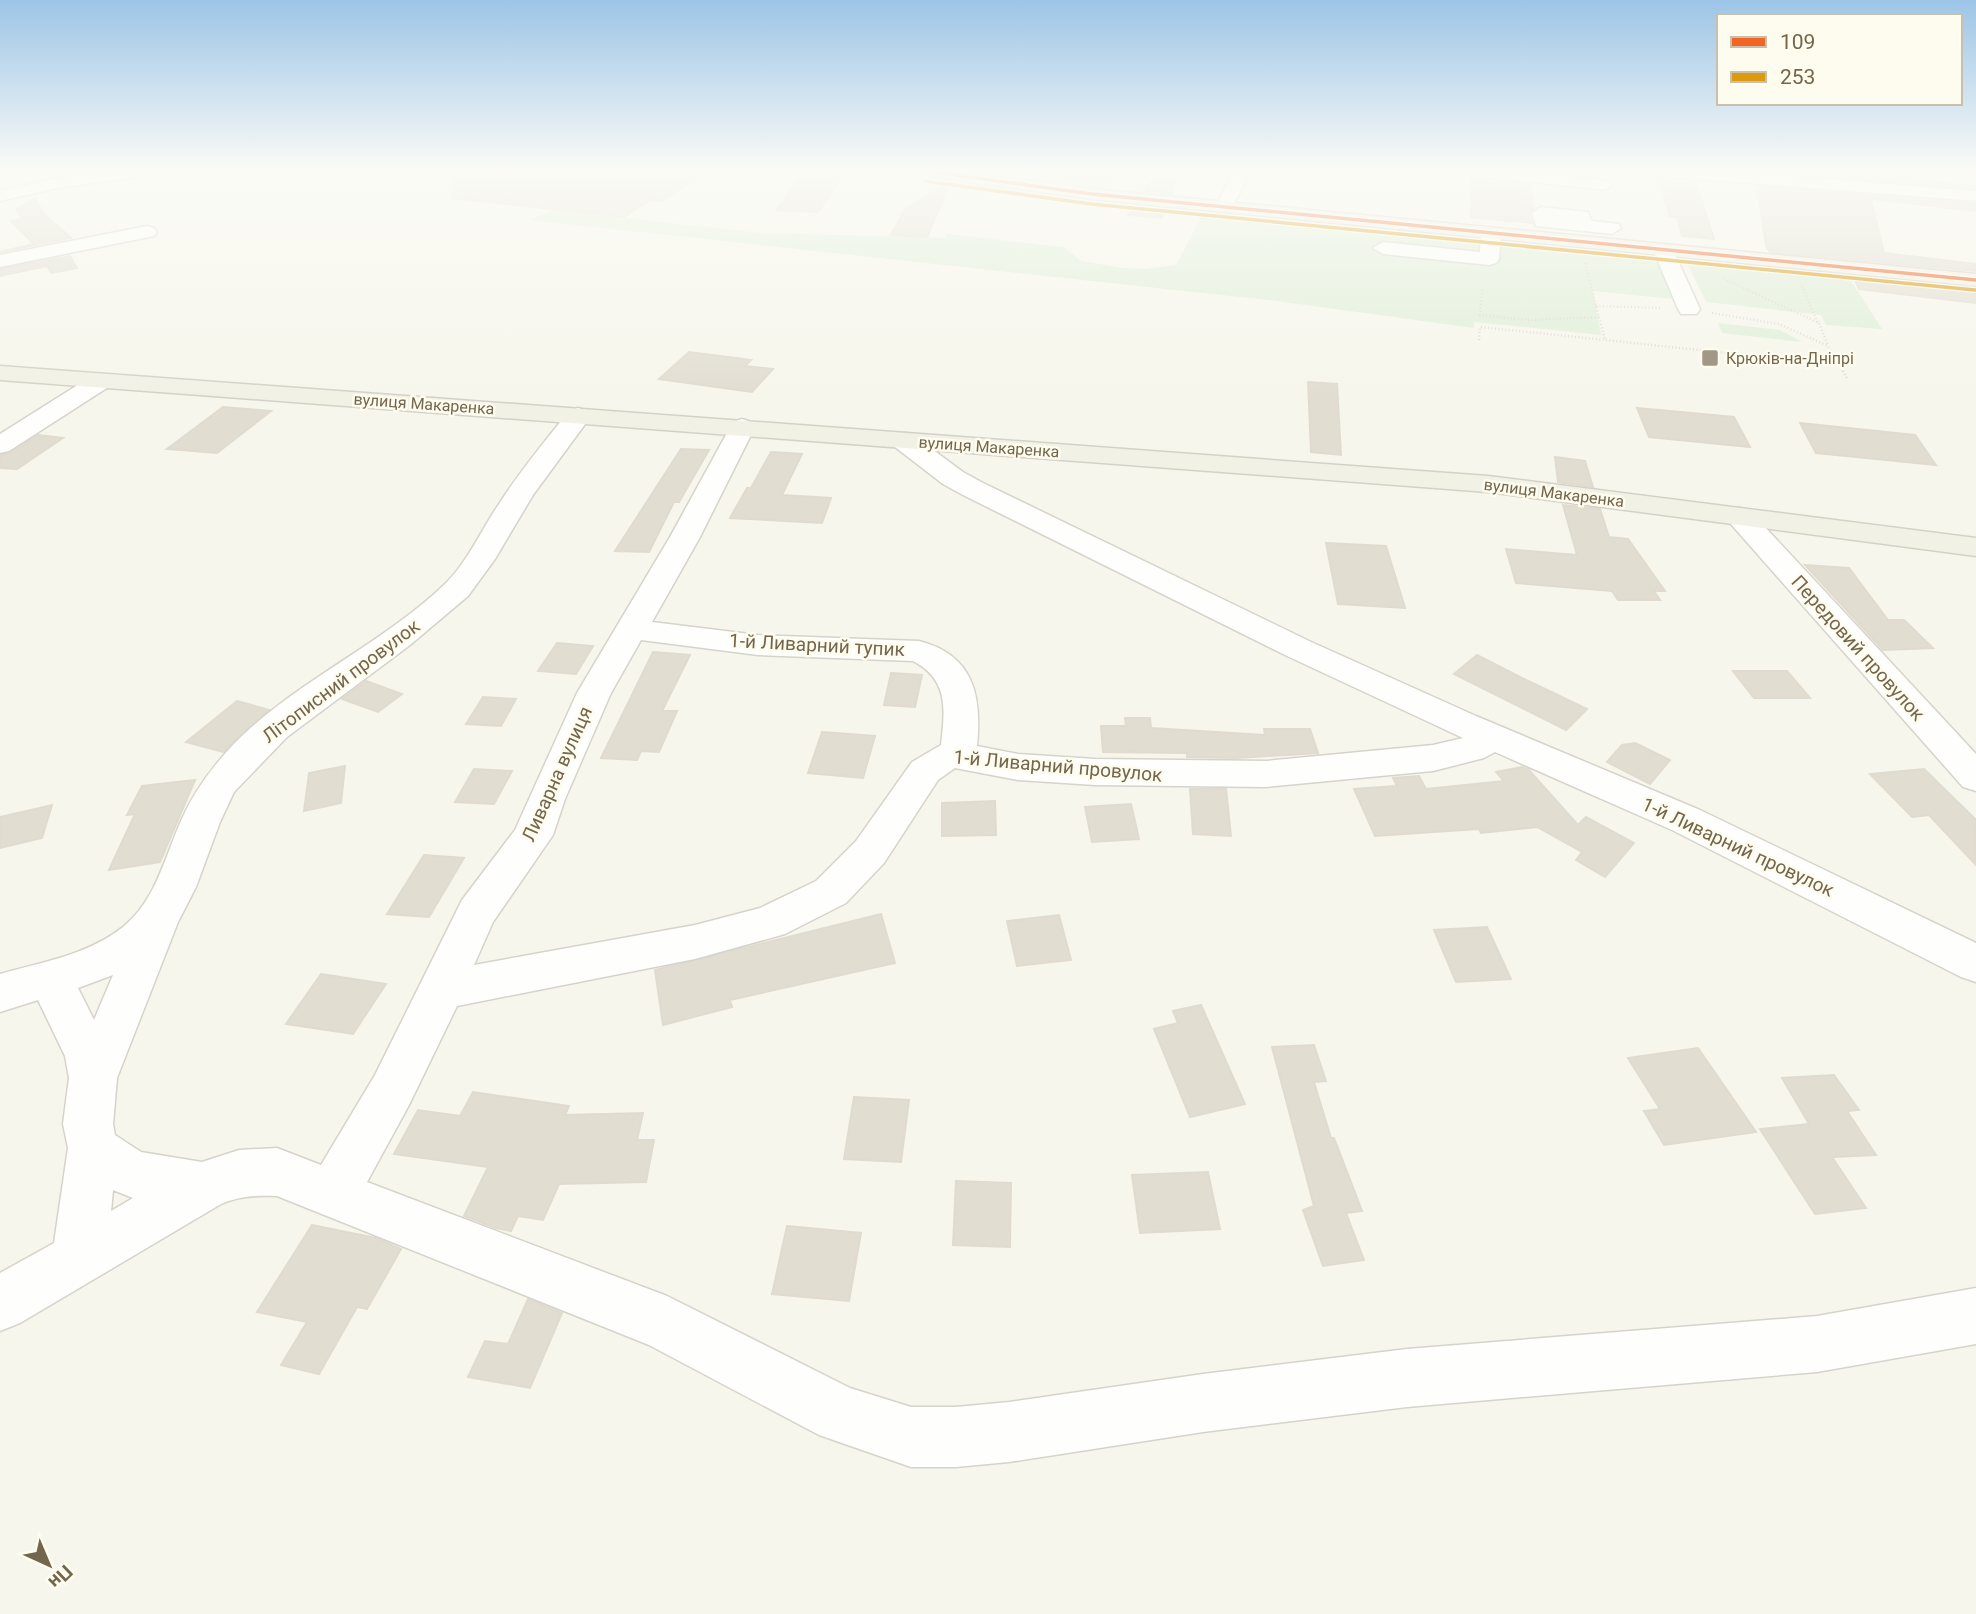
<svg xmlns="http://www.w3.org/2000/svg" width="1976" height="1614" font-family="Roboto,sans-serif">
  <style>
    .green { fill: #dfeed8 }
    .building { fill: #e1ddd1; stroke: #e0dbce; stroke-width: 2 }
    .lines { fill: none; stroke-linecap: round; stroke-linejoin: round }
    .minor-casing { stroke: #d6d3cb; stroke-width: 3 }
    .major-casing { stroke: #d5d1c7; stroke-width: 3 }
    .path { stroke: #dad6cf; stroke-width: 2.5; stroke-dasharray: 1 2.5; stroke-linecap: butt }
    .minor { fill: #fefefc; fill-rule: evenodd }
    .major { fill: #f2f1e6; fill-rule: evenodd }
    .bus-1-casing { stroke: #fefcee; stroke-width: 6 }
    .bus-2-casing { stroke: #fefcee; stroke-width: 6 }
    .bus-1 { stroke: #f26522; stroke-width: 3.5 }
    .bus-2 { stroke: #dd990f; stroke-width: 3.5 }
    .poi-dot { fill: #a29885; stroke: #fefcee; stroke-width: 2.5 }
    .labels { text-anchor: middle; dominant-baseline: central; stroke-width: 5; stroke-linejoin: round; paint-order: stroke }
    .far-poi-label { font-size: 16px; fill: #74664d; stroke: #fefcee; text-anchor: start }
    .far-street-label { font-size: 16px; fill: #74664d; stroke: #fefcee }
    .street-label { font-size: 19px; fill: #74664d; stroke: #fefcee }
  </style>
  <rect width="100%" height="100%" fill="#f7f6ec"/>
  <!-- green -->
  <g class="green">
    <polygon points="1037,171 1120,171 1108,188 1029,179"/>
    <polygon points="553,210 760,233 946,238 946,234 1063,247 1081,261 1123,268 1145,269 1176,265 1203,214 1659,259 1673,299 1593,291 1601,335 1474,322 1474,328 1277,301 530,220"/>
    <polygon points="1686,261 1848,276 1882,329 1826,325 1821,315 1706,302"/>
    <polygon points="1718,323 1780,330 1802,342 1722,333"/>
  </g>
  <!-- building -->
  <g class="building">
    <polygon points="454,171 707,171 662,201 650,200 624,217 452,198"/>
    <polygon points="805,171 846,171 818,212 776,210"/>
    <polygon points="1158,171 1179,171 1171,194 1144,191"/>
    <polygon points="1759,171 1875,171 1903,174 1912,180 1976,186 1976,188"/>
    <polygon points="1471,176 1530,185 1533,209 1529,214 1532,223 1471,217"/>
    <polygon points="1657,178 1696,182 1714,239 1682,236 1677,217 1670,216"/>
    <polygon points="951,182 927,237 891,235 905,209"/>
    <polygon points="1757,186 1976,204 1976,211 1871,199 1884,253 1976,264 1976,271 1770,252 1766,246"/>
    <polygon points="35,198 44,214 71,238 0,252 34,244 11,221 22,219 16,209"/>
    <polygon points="1135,206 1165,209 1162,218 1128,215"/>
    <polygon points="70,256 77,268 51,273 47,266 0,276 0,269"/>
    <polygon points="1853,276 1976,289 1976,303 1859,289"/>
    <polygon points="689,352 751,360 745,366 773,369 752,392 659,379"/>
    <polygon points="1308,382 1337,384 1341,455 1311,452"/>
    <polygon points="223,407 271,411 217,453 167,449"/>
    <polygon points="1637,408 1734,417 1750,447 1649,437"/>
    <polygon points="1800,423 1915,435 1936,465 1816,453"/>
    <polygon points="38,435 63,438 17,469 0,468 0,455 10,453"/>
    <polygon points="681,449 709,450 679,502 674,502 649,552 615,551"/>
    <polygon points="771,452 802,454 782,495 831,498 822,523 730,518 747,488 751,488"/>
    <polygon points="1555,457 1585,461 1593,487 1558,482"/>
    <polygon points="1563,505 1600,509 1609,537 1628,539 1665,591 1654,591 1660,600 1618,600 1612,591 1516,583 1506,549 1577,555"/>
    <polygon points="1326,543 1386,546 1405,608 1338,604"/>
    <polygon points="1805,565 1849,568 1888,620 1904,620 1933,648 1883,650"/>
    <polygon points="557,643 593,646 576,674 538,671"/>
    <polygon points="653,652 690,655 662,711 677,711 659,752 641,751 637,760 601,758"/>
    <polygon points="1477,655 1514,674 1587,709 1566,730 1454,674"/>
    <polygon points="1733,671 1787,671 1810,698 1754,698"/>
    <polygon points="891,673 922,675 915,707 884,705"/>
    <polygon points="366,681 402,694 378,712 342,699"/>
    <polygon points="483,697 516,699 501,726 466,724"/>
    <polygon points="237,701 269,710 223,752 186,742"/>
    <polygon points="1125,718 1150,718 1151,728 1265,735 1264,729 1310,729 1318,753 1237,758 1187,757 1187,753 1103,752 1101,726 1126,726"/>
    <polygon points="822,732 875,736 863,778 808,773"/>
    <polygon points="1635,743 1670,760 1650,784 1607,762 1622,745"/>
    <polygon points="345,766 341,803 304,811 309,773"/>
    <polygon points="1522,767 1529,770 1578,825 1586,817 1634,843 1605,877 1576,860 1582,852 1537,827 1481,833 1479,829 1375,836 1354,789 1397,786 1393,778 1419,776 1426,789 1504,781 1496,772"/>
    <polygon points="474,769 512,771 494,804 455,802"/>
    <polygon points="1924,769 1976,820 1976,865 1929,815 1912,817 1870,774"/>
    <polygon points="195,780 160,862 109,870 135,814 127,815 142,786"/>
    <polygon points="1190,789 1226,789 1231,836 1193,834"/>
    <polygon points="995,801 996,835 942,836 942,803"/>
    <polygon points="1131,804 1139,839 1092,842 1085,807"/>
    <polygon points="52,805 42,838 0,848 0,817"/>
    <polygon points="424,855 464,858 429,917 387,914"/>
    <polygon points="881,914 895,963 730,1000 732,1007 663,1025 655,970"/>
    <polygon points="1059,915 1071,960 1017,966 1007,921"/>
    <polygon points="1487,927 1511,979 1456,982 1434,930"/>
    <polygon points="321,974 386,984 353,1034 286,1024"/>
    <polygon points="1201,1005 1245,1104 1190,1117 1154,1029 1178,1023 1173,1011"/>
    <polygon points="1314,1045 1326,1081 1314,1082 1331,1138 1334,1138 1362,1211 1346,1213 1364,1260 1323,1266 1303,1210 1314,1206 1272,1047"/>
    <polygon points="1698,1048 1756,1132 1664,1145 1644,1111 1660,1109 1628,1058"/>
    <polygon points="1834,1075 1859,1110 1847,1111 1876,1155 1832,1157 1866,1208 1815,1214 1760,1129 1809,1124 1782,1078"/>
    <polygon points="473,1092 569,1106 565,1115 643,1113 637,1140 654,1140 646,1182 559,1184 543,1220 518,1216 511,1231 496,1228 464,1216 488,1167 394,1154 418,1110 460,1116"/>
    <polygon points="854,1097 909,1100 901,1162 844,1159"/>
    <polygon points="1208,1172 1220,1229 1140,1233 1132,1175"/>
    <polygon points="956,1181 1011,1183 1010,1247 953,1245"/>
    <polygon points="312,1225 376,1238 401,1249 367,1309 357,1307 319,1374 281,1365 307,1322 257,1312"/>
    <polygon points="787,1226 861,1233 849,1301 772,1294"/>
    <polygon points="528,1299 562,1313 530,1388 468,1377 485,1341 508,1344"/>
  </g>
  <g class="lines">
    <!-- minor casing -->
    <g class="minor-casing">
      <g id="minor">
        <polygon points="107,171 152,171 144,176 58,188 0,201 0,191 58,178"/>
        <polygon points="989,171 1008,171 993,185 981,185 978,181"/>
        <polygon points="1234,171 1251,171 1230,211 1218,211 1215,207"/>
        <polygon points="1467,171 1523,171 1604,180 1613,185 1604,190 1475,176"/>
        <polygon points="1651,171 1725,171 1976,191 1976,201 1659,176"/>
        <polygon points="1541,207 1588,212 1592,221 1619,224 1621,228 1612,234 1536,226 1532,213"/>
        <polygon points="147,226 154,228 157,232 154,236 0,267 0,255"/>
        <polygon points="1491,228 1501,234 1499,259 1496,263 1489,265 1383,254 1373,248 1383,242 1480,252 1481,234"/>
        <polygon points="1664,246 1674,252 1700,309 1697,314 1681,314 1678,309 1654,252"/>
        <polygon points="101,374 110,376 113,381 110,386 9,451 0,453 0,434 92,376"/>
        <path d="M578 408 587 411 591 416 533 495 495 559 468 596 410 645 287 737 234 792 220 822 196 887 178 922 117 1078 113 1124 115 1135 141 1152 202 1162 239 1150 277 1148 321 1165 375 1075 462 900 515 830 577 693 670 537 733 422 742 419 751 422 755 427 700 537 652 622 758 635 919 641C974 655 982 696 977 746L1018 754 1095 759 1266 761 1433 745 1463 738 1285 655 963 495 943 484 895 447 891 441 895 435 904 433 913 435 963 472 983 483 1309 641 1476 716 1700 810 1976 943V982L1961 977 1672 830 1495 752 1484 758 1433 771 1266 787 1095 785 1018 780 955 768 938 780 884 863 846 903 785 934 695 959 457 1006 409 1105 367 1182 667 1296 850 1388 911 1407H956L1009 1402 1203 1374 1407 1349 1817 1316 1976 1288V1344L1817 1372 1407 1407 1203 1432 1009 1462 956 1467H911L819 1435 649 1345 277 1196C257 1195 239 1196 221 1204L20 1323 0 1331V1273L54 1243 68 1148 63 1124 69 1078 65 1056 38 1000 0 1012V974C42 962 88 955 123 927 156 900 164 859 181 821 193 793 210 770 231 747 293 682 381 646 446 583 469 560 481 530 499 504 520 471 545 441 569 411ZM641 640 758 655 913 661C949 680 945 709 941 745L912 762 856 841 816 881 760 908 695 925 474 965 493 922 553 835 565 799 611 693ZM113 975 94 1020 78 988ZM113 1190 133 1198 111 1211Z"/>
        <polygon points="1740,508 1750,511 1976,754 1976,791 1963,787 1730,523 1726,517 1730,511"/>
      </g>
    </g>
    <!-- major casing -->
    <g class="major-casing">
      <g id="major">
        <polygon points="918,171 964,171 1092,189 1976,274 1976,286 1092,199 926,176"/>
        <polygon points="0,366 1488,476 1976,538 1976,556 1488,492 0,380"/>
      </g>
    </g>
    <!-- path -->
    <g class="path">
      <polyline points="877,171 904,176"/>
      <polyline points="1585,263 1605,340 1840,365"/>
      <polyline points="1724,279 1819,323 1828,345"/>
      <polyline points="1802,286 1818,323"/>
      <polyline points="1482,290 1480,315 1528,320 1599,317"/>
      <polyline points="1596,306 1662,308"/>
      <polyline points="1712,313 1779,324 1828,346 1848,380"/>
      <polyline points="1479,340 1480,327 1605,340"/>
      <polyline points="1713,352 1717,363"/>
    </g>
    <!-- minor -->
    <use href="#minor" class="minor"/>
    <!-- major -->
    <use href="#major" class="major"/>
    <!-- bus-1 casing -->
    <g class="bus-1-casing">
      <polyline id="bus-1" points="927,171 1092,194 1976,280"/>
    </g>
    <!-- bus-2 casing -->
    <g class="bus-2-casing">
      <polyline id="bus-2" points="925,181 1091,204 1975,290"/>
    </g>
    <!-- bus-1 -->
    <use href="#bus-1" class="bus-1"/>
    <!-- bus-2 -->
    <use href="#bus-2" class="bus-2"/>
  </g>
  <!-- sky -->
  <linearGradient id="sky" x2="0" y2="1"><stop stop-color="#9dc5e7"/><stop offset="0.43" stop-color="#fbfbf6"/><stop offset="1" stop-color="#fbfbf6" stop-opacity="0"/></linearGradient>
  <rect width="1976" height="397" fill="url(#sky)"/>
  <!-- markers -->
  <rect class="poi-dot" x="1701" y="349" width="18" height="18" rx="3.5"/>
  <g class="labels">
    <!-- far-poi labels -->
    <g class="far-poi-label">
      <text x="1726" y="358">Крюків-на-Дніпрі</text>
    </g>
    <!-- far-street labels -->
    <g class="far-street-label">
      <text transform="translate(424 404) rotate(4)">вулиця Макаренка</text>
      <text transform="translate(989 447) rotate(4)">вулиця Макаренка</text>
      <text transform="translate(1554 493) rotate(7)">вулиця Макаренка</text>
    </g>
    <!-- street labels -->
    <g class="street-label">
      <text transform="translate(817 645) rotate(3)">1-й Ливарний тупик</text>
      <text transform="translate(1858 648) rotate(48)">Передовий провулок</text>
      <text transform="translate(341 681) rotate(-37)">Літописний провулок</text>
      <text transform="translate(1058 766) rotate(5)">1-й Ливарний провулок</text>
      <text transform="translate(557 774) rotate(-66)">Ливарна вулиця</text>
      <text transform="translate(1738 847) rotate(25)">1-й Ливарний провулок</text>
    </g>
  </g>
  <!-- legend -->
  <rect x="1717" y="14" width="245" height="91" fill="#fefcee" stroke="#c7c0ae" stroke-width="2"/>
  <rect x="1731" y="37" width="35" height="10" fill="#f26522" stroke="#c7c0ae" stroke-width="2"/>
  <text x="1780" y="49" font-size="21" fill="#74664d">109</text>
  <rect x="1731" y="72" width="35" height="10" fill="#dd990f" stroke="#c7c0ae" stroke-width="2"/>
  <text x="1780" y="84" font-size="21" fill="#74664d">253</text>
  <!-- north arrow -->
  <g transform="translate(49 1565) rotate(136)" stroke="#fefcee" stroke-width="5" paint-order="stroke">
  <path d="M0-5L12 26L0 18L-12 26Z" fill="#74664d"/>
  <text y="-10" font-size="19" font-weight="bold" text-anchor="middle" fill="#74664d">Пн</text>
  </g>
</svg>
